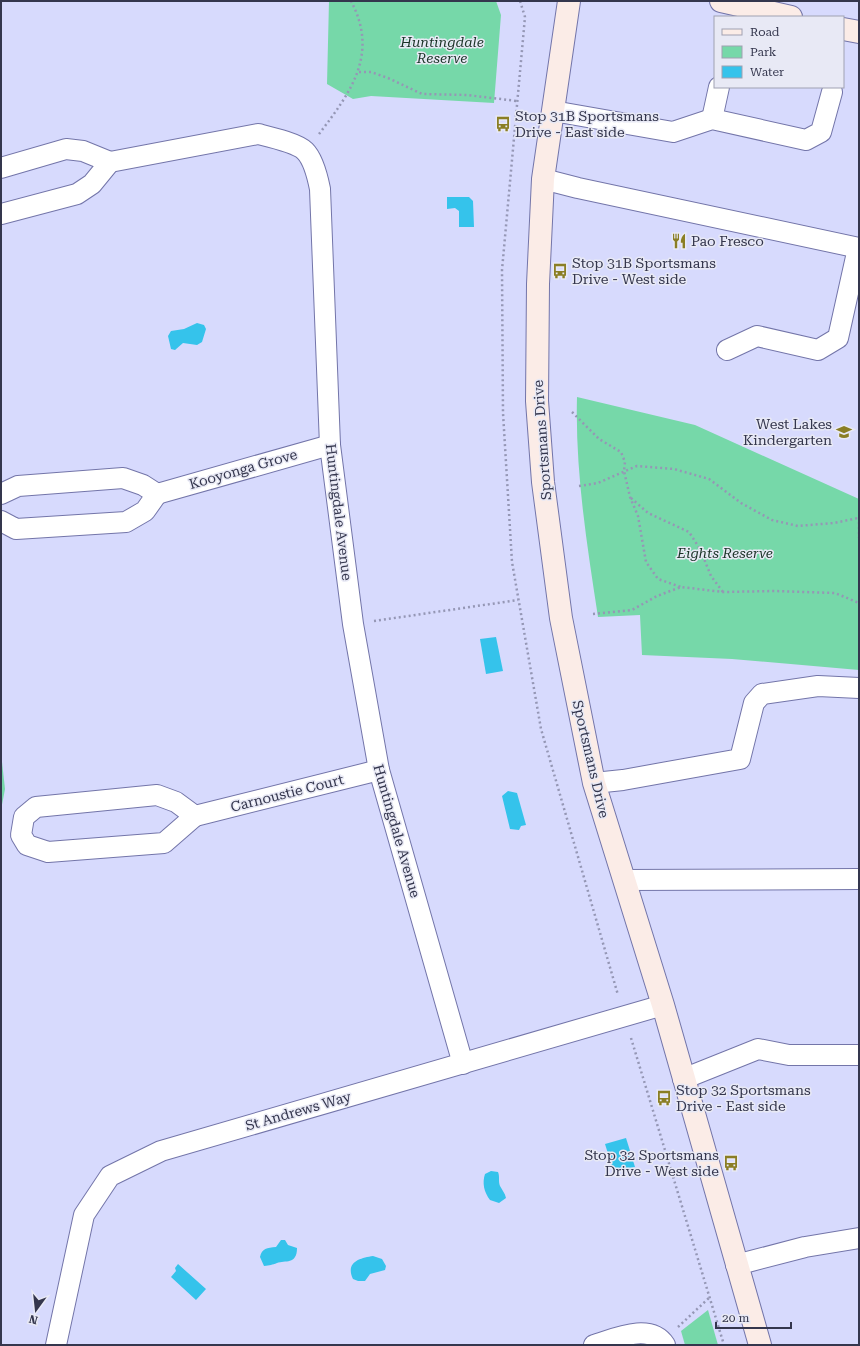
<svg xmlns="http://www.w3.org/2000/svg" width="860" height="1346" font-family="'Roboto Serif',serif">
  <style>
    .green { fill: #76d8a9 }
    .water { fill: #35c3eb }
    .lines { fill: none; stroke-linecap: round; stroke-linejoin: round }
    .street-casing { stroke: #7375a9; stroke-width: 22 }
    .secondary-casing { stroke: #7375a9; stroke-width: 24 }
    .path { stroke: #9597b5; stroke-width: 2.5; stroke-dasharray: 2 3; stroke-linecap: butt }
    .street { stroke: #fff; stroke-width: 20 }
    .secondary { stroke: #fbece7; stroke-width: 22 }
    .labels { text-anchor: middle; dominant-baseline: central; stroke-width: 3; stroke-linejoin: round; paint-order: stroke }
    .park-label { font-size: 14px; font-style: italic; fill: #1b3428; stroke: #e8e9f5 }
    .poi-label { font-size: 14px; fill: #34364d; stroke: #e8e9f5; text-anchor: start }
    .street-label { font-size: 14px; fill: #34364d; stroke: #e8e9f5 }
  </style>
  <rect width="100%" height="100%" fill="#d7dafd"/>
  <!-- green -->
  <g class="green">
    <polygon points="329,1 496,1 501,15 494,103 371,96 353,99 327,84"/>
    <path d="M577 397 695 425 859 499V670L732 659 642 655 640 615 598 617C587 545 575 471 577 397Z"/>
    <polygon points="1,753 5,789 1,810"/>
    <polygon points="708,1310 718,1345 685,1345 681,1331"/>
  </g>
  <!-- water -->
  <g class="water">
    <polygon points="447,197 469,197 473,201 474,227 459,227 459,211 455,208 447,209"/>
    <polygon points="197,323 204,325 206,329 202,342 197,345 183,343 175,350 171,349 168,336 171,331 184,329"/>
    <polygon points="496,637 503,671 486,674 480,639"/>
    <polygon points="508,791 517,793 526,825 521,826 519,830 510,829 502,796"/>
    <polygon points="626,1138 635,1167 614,1173 605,1144"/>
    <path d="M491 1171 498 1172C500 1177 498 1181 500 1186 502 1190 505 1193 506 1198L499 1203 490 1200C484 1192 482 1183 485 1174Z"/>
    <path d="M281 1240H285L288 1245 297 1248C297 1265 285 1260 277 1263 272 1265 270 1265 264 1266L260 1257C262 1248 267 1248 276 1247Z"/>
    <path d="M373 1256 382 1259 386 1266 385 1270 370 1274 365 1281H358L353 1279C345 1262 360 1258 373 1256Z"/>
    <polygon points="178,1264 206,1289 196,1300 171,1277 176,1271 175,1268"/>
  </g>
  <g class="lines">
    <!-- street casing -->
    <g class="street-casing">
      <g id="street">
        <polyline points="553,111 673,132 712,119 806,140 821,132 832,92"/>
        <polyline points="712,119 719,87"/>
        <path d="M110 162 258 134C270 137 297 143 305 151 313 159 318 179 320 189L330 445 353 624 379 770 463 1064"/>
        <polyline points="1,168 66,149 83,151 110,162 92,184 77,194 1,214"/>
        <polyline points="543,179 578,188 859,248"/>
        <polyline points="727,350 757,336 818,350 838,338 858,248"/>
        <polyline points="1,494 18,486 123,478 143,485 157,494 145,511 126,522 16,529 1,521"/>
        <polyline points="157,494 330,445"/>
        <polyline points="594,783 623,780 740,759 754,703 762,694 818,686 859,688"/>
        <polygon points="157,795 176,802 195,816 164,843 48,852 27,845 21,835 24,817 36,807"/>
        <polyline points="195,816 379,770"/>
        <polyline points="624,880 859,879"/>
        <polyline points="683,1079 758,1049 789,1055 859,1055"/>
        <polyline points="736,1265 805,1247 859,1238"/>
        <polyline points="56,1345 84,1215 110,1176 161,1151 663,1005"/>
        <path d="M594 1345C614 1339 650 1322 665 1345"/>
      </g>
    </g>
    <!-- secondary casing -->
    <g class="secondary-casing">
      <g id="secondary">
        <polyline points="569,1 543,179 538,284 537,401 543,482 561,618 594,783 663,1005 760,1345"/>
        <polyline points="721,1 791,17"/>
        <polyline points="843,29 859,32"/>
      </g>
    </g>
    <!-- path -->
    <g class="path">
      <polyline points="520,1 525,17 502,270 503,413 512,562 541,729 618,995"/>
      <polyline points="359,72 371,72 388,78 422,94 467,95 517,101"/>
      <path d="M319 134C351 92 379 54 351 1"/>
      <polyline points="572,412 599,439 621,452 625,462 624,471 630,497 638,516 646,562 658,579 681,587"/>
      <polyline points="579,486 598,483 637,466 674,469 709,479 741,503 772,520 798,526 834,523 858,518"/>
      <polyline points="631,498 648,513 689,532 700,549 711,576 723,592"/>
      <polyline points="859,517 859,538"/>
      <polyline points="593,614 632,610 657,596 681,587 723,592 774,591 835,593 859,603"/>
      <polyline points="374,621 518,600"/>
      <polyline points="631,1038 724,1345"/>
      <polyline points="678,1327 710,1297"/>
    </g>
    <!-- street -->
    <use href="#street" class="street"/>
    <!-- secondary -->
    <use href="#secondary" class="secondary"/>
  </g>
  <!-- icons -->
  <defs>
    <g id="bus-bare" transform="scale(1.2)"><path d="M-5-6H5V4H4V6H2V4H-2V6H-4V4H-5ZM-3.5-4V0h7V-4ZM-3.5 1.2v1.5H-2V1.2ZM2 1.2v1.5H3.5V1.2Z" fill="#8a7e24" stroke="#e8e9f5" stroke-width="2.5" paint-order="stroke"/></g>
    <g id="restaurant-bare" transform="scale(1.2)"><path d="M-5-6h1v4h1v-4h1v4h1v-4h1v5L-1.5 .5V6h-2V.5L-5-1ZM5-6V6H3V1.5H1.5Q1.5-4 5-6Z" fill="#8a7e24" stroke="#e8e9f5" stroke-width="2.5" paint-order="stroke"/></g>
    <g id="school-bare" transform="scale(1.2)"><path d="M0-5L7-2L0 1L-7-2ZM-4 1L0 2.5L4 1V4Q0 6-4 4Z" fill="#8a7e24" stroke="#e8e9f5" stroke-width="2.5" paint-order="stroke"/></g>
  </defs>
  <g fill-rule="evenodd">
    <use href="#bus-bare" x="503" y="124"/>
    <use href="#restaurant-bare" x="679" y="241"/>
    <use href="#bus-bare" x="560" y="271"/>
    <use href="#school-bare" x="844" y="432"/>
    <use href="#bus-bare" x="664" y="1098"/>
    <use href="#bus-bare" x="731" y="1163"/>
  </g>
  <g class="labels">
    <!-- park labels -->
    <g class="park-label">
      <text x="442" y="42">Huntingdale<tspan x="442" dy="16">Reserve</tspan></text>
      <text x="725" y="553">Eights Reserve</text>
    </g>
    <!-- poi labels -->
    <g class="poi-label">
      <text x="515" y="116">Stop 31B Sportsmans<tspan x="515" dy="16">Drive - East side</tspan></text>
      <text x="691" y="241">Pao Fresco</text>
      <text x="572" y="263">Stop 31B Sportsmans<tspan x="572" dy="16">Drive - West side</tspan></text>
      <text x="832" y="424" text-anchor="end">West Lakes<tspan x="832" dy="16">Kindergarten</tspan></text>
      <text x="676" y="1090">Stop 32 Sportsmans<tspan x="676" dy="16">Drive - East side</tspan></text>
      <text x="719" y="1155" text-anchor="end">Stop 32 Sportsmans<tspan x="719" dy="16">Drive - West side</tspan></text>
    </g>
    <!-- street labels -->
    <g class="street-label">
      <text transform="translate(542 440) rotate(-94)">Sportsmans Drive</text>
      <text transform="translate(243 469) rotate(-16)">Kooyonga Grove</text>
      <text transform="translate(339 512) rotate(83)">Huntingdale Avenue</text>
      <text transform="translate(591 759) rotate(77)">Sportsmans Drive</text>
      <text transform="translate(287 793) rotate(-14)">Carnoustie Court</text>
      <text transform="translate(397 831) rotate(74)">Huntingdale Avenue</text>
      <text transform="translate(298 1111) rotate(-16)">St Andrews Way</text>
    </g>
  </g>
  <!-- border -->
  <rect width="860" height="1346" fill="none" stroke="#34364d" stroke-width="4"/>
  <!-- legend -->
  <rect x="714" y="16" width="130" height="72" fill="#e8e9f5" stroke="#a0a1b2"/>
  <rect x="722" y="29" width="20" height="6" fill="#fbece7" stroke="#a0a1b2"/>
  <text x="750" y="36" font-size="12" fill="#34364d">Road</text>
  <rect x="722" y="46" width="20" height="12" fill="#76d8a9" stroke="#a0a1b2"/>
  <text x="750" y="56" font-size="12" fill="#34364d">Park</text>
  <rect x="722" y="66" width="20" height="12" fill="#35c3eb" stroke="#a0a1b2"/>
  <text x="750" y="76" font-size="12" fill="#34364d">Water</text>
  <!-- north arrow -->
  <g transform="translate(36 1310) rotate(195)" stroke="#e8e9f5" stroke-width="3" paint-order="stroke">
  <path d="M0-3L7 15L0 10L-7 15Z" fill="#34364d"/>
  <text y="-6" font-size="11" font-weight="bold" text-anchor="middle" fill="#34364d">N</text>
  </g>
  <!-- scale -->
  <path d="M716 1322v6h75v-6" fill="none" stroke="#34364d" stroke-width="2"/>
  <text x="722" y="1322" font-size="12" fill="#34364d" stroke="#e8e9f5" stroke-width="3" paint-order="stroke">20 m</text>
</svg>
